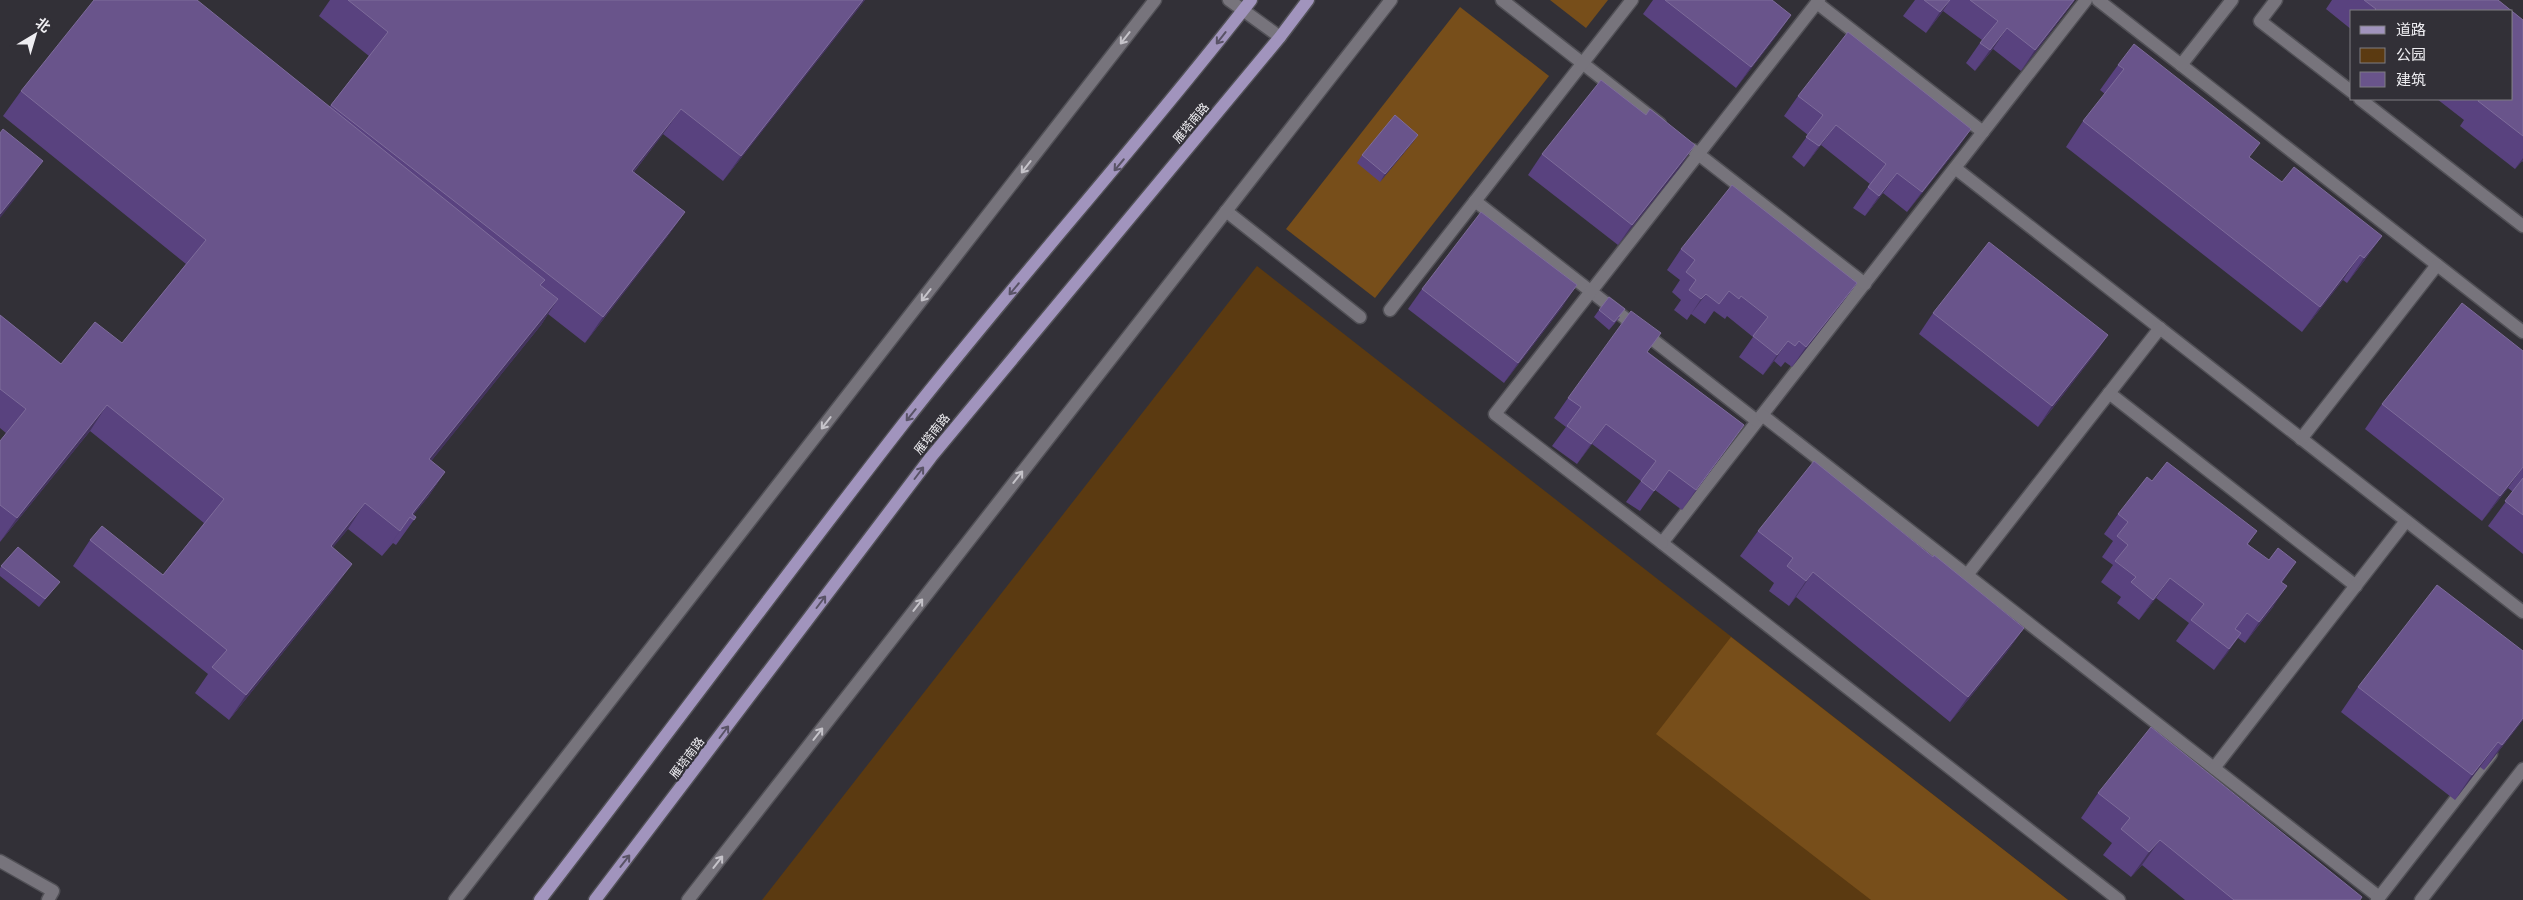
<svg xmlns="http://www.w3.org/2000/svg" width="2523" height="900" font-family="'Roboto Condensed','Noto Sans SC',sans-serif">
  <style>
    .green { fill: #5b3a11 }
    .forest { fill: #774e1a }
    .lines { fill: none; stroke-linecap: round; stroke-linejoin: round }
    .minor-casing { stroke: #515056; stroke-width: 15 }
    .major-casing { stroke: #515056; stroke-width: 15 }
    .minor { stroke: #77747c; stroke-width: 12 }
    .major { stroke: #a194bd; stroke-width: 12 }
    .wall { fill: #59427f }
    .shaded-wall { fill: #43335d }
    .building { fill: #69548b; stroke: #7e6c9b }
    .oneway { stroke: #c5c3c9 }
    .oneway2 { stroke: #595366 }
    .labels { text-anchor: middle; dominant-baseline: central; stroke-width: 4.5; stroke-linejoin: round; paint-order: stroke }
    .street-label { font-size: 12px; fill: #efeef2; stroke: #323037 }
  </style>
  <rect width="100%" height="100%" fill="#323037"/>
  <!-- green -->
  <polygon class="green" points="1257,266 2068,900 762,900"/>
  <!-- forest -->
  <g class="forest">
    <polygon points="1550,0 1608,0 1586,28"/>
    <polygon points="1460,7 1549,76 1375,298 1286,229"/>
    <polygon points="1731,637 2068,900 1871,900 1656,734"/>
  </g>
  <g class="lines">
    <!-- minor casing -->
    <g class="minor-casing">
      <g id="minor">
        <polyline points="1229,0 1280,37"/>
        <polyline points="1502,0 1660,124"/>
        <polyline points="2086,0 1662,543 2119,900"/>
        <polyline points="2098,0 2523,332"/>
        <polyline points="2276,0 2260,21 2352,92"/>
        <polyline points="1817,3 1983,132"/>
        <polyline points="2181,65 2232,0"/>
        <polyline points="2360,99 2523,226"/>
        <polyline points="1693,150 1865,284"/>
        <polyline points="1955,168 2523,612"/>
        <polyline points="1475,201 1757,421"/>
        <polyline points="1226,211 1360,317"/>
        <polyline points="1390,310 1632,0"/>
        <polyline points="2109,393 2356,586"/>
        <polyline points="1762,415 2379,897"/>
        <polyline points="2301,439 2437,265"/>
        <polyline points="1662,543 1495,414 1819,0"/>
        <polyline points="1967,575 2160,328"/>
        <polyline points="2214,768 2406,521"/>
        <polyline points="0,861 53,891 48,900"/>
        <polyline points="455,900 1155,0"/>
        <polyline points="688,900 1391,0"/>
        <polyline points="2377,900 2491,754"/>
        <polyline points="2421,900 2523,769"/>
      </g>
    </g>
    <!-- major casing -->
    <g class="major-casing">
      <g id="major">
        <path d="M540 900C662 742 781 581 904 423 1016 280 1139 144 1251 0"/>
        <polyline points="595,900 931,457 1280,37 1308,0"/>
      </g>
    </g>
    <!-- minor -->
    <use href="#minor" class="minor"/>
    <!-- major -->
    <use href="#major" class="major"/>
  </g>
  <!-- wall -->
  <g class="wall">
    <polygon points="330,0 865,0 723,181 663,134 634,172 685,212 667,237 585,343 548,314 541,325 431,461 445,472 428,497 413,515 416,517 396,545 393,543 382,556 348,529 332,548 334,589 229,720 195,693 208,674 73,566 90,540 163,575 204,523 90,431 0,542 0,441 6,433 0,428 0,315 61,364 122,343 186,264 3,116 21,91 330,106 369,56 319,16"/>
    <polygon points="1653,0 1772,0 1791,15 1777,35 1736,88 1643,14"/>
    <polygon points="1915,0 2075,0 2021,71 1993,49 1975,71 1966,63 1982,40 1943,11 1926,33 1903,16"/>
    <polygon points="2332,0 2498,0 2523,20 2523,162 2522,161 2515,169 2460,126 2464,120 2437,99 2512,99 2512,11 2352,11 2352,30 2326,9"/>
    <polygon points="2118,65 2250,158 2282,182 2382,236 2364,261 2347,283 2343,280 2302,332 2066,147 2083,121 2105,94 2100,90"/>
    <polygon points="1798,96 1971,129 1957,149 1907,212 1883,193 1865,216 1853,208 1870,184 1821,145 1804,167 1792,157 1808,135 1784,116"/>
    <polygon points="1418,135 1413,142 1380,182 1357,163 1362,155"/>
    <polygon points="1542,154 1681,166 1618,245 1528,175"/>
    <polygon points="1681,249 1857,283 1842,303 1792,367 1785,362 1781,367 1774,361 1763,375 1739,357 1753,337 1727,316 1725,319 1714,311 1705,324 1691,314 1687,320 1674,310 1681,300 1672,292 1680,280 1667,270"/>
    <polygon points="1422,289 1563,306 1504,383 1408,309"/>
    <polygon points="1599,310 1620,317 1609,330 1594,317"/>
    <polygon points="1933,313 2108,335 2094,355 2038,427 1919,334"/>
    <polygon points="2523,351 2523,554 2488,526 2513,492 2508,488 2482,521 2365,429 2382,404"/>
    <polygon points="1648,352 1744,425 1682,510 1655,490 1640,511 1626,502 1641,481 1592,444 1577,464 1552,446 1566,427 1554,418 1568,398"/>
    <polygon points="2152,481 2257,531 2248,544 2282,583 2273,607 2245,643 2238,638 2214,670 2176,641 2189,623 2156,598 2139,620 2117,603 2121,597 2101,582 2113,565 2102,557 2113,541 2104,534 2118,514"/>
    <polygon points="1758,531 1933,557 2024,628 2006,653 1950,722 1796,597 1789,606 1769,591 1774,583 1740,556"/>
    <polygon points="18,547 54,589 39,607 0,576 0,568"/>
    <polygon points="2358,687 2523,720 2484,770 2480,767 2455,800 2341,712"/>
    <polygon points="2098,793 2360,900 2185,900 2142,865 2131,877 2103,855 2112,843 2081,818"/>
  </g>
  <!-- shaded-wall -->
  <g class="shaded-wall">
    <polygon points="863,0 865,0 723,181 741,156"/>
    <polygon points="1950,0 1943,11 1926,33 1940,12"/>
    <polygon points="2074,0 2075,0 2069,8 2021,71 2035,50"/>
    <polygon points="1791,15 1777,35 1736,88 1751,67"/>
    <polygon points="2007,28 1993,49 1975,71 1990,50"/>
    <polygon points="681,109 663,134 615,196 632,171"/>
    <polygon points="1836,125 1821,145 1804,167 1819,146"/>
    <polygon points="1971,129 1957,149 1907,212 1922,192"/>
    <polygon points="1418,135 1413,142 1380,182 1385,174"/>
    <polygon points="1695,145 1681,166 1618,245 1632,225"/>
    <polygon points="2523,158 2523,160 2515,169"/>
    <polygon points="43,161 25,186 0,218 0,214"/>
    <polygon points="1897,173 1883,193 1865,216 1879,196"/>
    <polygon points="685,212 667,237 585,343 603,317"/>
    <polygon points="2382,236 2364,261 2347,283 2364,258"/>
    <polygon points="2360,255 2343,280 2302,332 2320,307"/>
    <polygon points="1857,283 1842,303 1792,367 1806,347"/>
    <polygon points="1577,285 1563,306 1504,383 1518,363"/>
    <polygon points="1706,294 1691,314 1687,320 1701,299"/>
    <polygon points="558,299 541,325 412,485 429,459"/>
    <polygon points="2108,335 2094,355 2038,427 2052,406"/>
    <polygon points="1788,341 1774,361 1763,375 1777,355"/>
    <polygon points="107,405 90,431 0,542 17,518"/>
    <polygon points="1606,424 1592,444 1577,464 1591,444"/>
    <polygon points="1744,425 1730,445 1682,510 1696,490"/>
    <polygon points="2523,467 2508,488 2482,521 2500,496"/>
    <polygon points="445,472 428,497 411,518 410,517 382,556 412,514"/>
    <polygon points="365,503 348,529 313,572 331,546"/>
    <polygon points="2296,562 2282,583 2281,582"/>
    <polygon points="352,564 334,589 229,720 246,695"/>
    <polygon points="1813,572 1796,597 1789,606 1806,581"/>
    <polygon points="2170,578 2156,598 2139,620 2153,600"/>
    <polygon points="2287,586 2273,607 2245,643 2259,622"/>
    <polygon points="2024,628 2006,653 1950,722 1968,697"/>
    <polygon points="2241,633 2227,654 2214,670 2229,649"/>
    <polygon points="2523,718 2523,720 2484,770 2502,745"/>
    <polygon points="2498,742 2480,767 2455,800 2472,775"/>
    <polygon points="2160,840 2142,865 2131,877 2149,852"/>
  </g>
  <!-- building -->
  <g class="building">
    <polygon points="94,0 197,0 545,280 540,285 558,299 429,459 445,472 412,514 416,517 414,520 410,517 400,531 365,503 331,546 352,564 246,695 212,667 227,650 90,540 102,526 163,575 224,499 107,405 17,518 0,505 0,441 26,409 0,389 0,315 61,364 95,322 122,343 206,240 21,91"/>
    <polygon points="348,0 863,0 741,156 681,109 632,171 685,212 603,317 331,105 388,32"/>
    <polygon points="1665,0 1772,0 1791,15 1751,67"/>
    <polygon points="1924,0 1950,0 1940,12"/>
    <polygon points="1970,0 2074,0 2035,50 2007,28 1990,50 1980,43 1998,21"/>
    <polygon points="2364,0 2498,0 2523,20 2523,136 2478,101 2479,99 2512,99 2512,11 2374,11 2376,9"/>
    <polygon points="1848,32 1971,129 1922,192 1897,173 1879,196 1868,187 1886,164 1836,125 1819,146 1806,137 1823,115 1798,96"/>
    <polygon points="2134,44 2260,143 2249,157 2282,182 2294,167 2382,236 2364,258 2360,255 2320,307 2083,121 2124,69 2118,65"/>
    <polygon points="1601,80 1646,115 1650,109 1695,145 1632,225 1542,154"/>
    <polygon points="1395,115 1418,135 1385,174 1362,155"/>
    <polygon points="3,129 43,161 0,214 0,133"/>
    <polygon points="1732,185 1857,283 1806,347 1799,341 1795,346 1788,341 1777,355 1753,336 1768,317 1741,296 1739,299 1729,291 1719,304 1706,294 1701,299 1689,290 1696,280 1686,272 1695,260 1681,249"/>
    <polygon points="1481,212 1577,285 1518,363 1422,289"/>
    <polygon points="1989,242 2108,335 2052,406 1933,313"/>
    <polygon points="1609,297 1625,309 1614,322 1599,310"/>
    <polygon points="2462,303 2523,351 2523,467 2500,496 2382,404"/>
    <polygon points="1631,311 1661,333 1647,352 1744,425 1696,490 1669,470 1654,491 1641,481 1656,461 1606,424 1591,444 1567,426 1581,407 1568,398"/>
    <polygon points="1814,461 1933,557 1934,555 2024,628 1968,697 1813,572 1806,581 1787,566 1793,558 1758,531"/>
    <polygon points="2167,462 2257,531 2247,544 2269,560 2278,548 2296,562 2281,582 2287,586 2259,622 2247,613 2235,629 2241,633 2229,649 2191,620 2204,604 2170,578 2153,600 2131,582 2136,577 2115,561 2128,545 2117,536 2128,522 2118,514 2147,477 2152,481"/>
    <polygon points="2523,478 2523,515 2505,501"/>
    <polygon points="18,547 60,582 45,599 1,566"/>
    <polygon points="2437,585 2523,651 2523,718 2502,745 2498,742 2472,775 2358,687"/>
    <polygon points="2151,727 2362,897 2360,900 2234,900 2160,840 2149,852 2121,829 2130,818 2098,793"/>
  </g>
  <!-- one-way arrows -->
  <defs><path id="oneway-shaft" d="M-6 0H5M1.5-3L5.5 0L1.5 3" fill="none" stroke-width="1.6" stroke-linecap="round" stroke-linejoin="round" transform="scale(1.25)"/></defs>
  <g class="oneway">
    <use href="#oneway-shaft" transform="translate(1125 38) rotate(128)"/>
    <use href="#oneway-shaft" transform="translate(1026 167) rotate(128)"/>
    <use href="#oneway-shaft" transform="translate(926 295) rotate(128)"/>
    <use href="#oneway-shaft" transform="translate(826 423) rotate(128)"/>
    <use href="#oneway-shaft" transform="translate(1018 477) rotate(-52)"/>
    <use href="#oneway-shaft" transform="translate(918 605) rotate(-52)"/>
    <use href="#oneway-shaft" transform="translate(818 734) rotate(-52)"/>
    <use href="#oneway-shaft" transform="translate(718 862) rotate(-52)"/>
  </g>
  <g class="oneway2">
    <use href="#oneway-shaft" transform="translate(1221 38) rotate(128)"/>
    <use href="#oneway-shaft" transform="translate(1119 165) rotate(130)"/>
    <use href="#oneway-shaft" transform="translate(1014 289) rotate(130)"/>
    <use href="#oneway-shaft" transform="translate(911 415) rotate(129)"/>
    <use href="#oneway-shaft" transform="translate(919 473) rotate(-53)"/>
    <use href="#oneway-shaft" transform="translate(821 602) rotate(-53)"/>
    <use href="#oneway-shaft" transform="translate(724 732) rotate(-53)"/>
    <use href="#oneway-shaft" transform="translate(625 861) rotate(-52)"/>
  </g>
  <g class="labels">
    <!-- street labels -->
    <g class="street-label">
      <text transform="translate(1191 123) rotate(-50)">雁塔南路</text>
      <text transform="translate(932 434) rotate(-51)">雁塔南路</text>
      <text transform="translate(687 758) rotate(-53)">雁塔南路</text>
    </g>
  </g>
  <!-- legend -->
  <rect x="2350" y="10" width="162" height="90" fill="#323037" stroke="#7e7c82"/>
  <rect x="2360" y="26" width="25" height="8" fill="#a194bd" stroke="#7e7c82"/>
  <text x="2396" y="35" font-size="15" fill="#efeef2">道路</text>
  <rect x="2360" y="48" width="25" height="15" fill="#5b3a11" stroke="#7e7c82"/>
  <text x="2396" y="60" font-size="15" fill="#efeef2">公园</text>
  <rect x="2360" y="72" width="25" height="15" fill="#69548b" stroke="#7e7c82"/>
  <text x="2396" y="85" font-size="15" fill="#efeef2">建筑</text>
  <!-- north arrow -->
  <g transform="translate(35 35) rotate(38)" stroke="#323037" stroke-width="4" paint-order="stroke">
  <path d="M0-4L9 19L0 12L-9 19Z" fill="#efeef2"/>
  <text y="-8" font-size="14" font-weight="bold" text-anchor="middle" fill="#efeef2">北</text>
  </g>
</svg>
